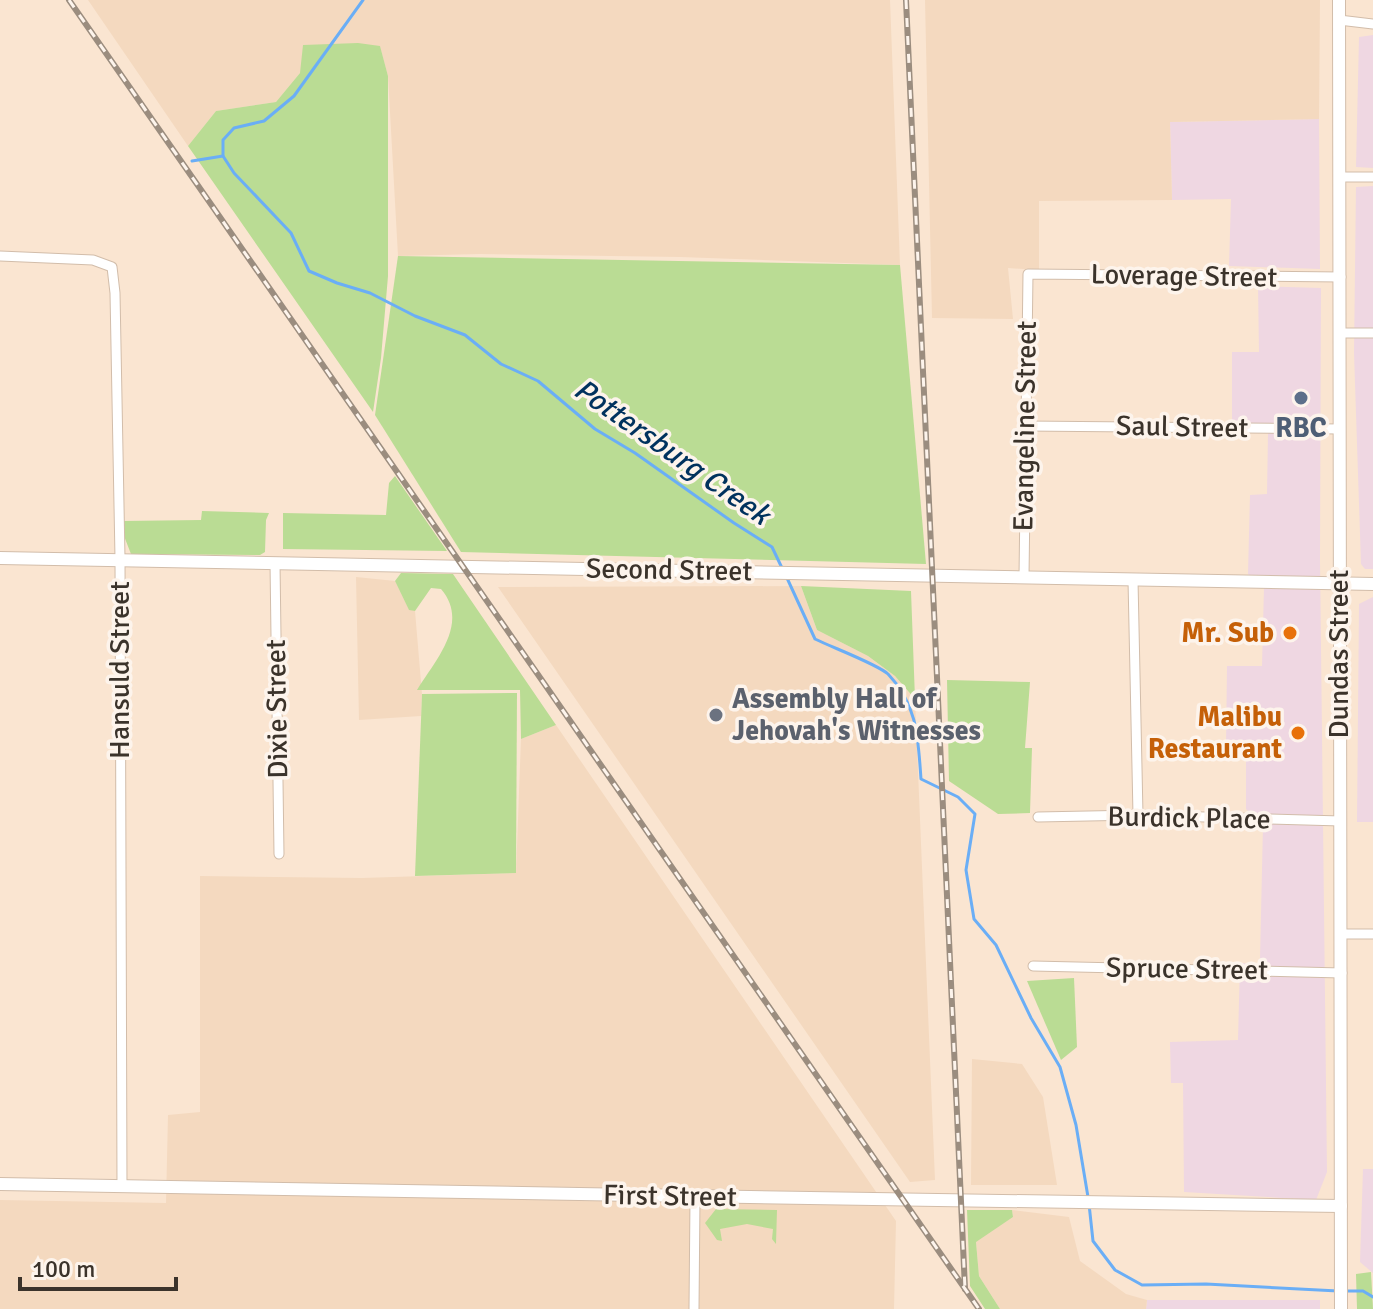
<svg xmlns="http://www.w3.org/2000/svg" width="1373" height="1309" font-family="Signika,sans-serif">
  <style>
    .commercial { fill: #efd7e2 }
    .built { fill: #f4d9bf }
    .green { fill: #badc94 }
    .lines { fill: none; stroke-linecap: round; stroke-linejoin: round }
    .stream { stroke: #6aaef6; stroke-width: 3 }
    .street-casing { stroke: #d2bdaa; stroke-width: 11 }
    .secondary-casing { stroke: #d2bdaa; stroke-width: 14 }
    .street { stroke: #fff; stroke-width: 9 }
    .secondary { stroke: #fff; stroke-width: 12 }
    .rail-casing { stroke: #9b8d7f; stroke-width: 6 }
    .rail { stroke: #fdf4ec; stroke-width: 3; stroke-dasharray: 9; stroke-linecap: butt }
    .service-dot { fill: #5c6f8a; stroke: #fdf4ec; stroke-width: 3 }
    .food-dot { fill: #e8710a; stroke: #fdf4ec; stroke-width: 3 }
    .worship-dot { fill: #6b7280; stroke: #fdf4ec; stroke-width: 3 }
    .labels { text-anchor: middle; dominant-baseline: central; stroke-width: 7; stroke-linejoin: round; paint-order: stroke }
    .street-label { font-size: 28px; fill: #3b332b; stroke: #fdf4ec }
    .service-label { font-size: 28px; font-weight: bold; fill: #4e5e75; stroke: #fdf4ec }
    .food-label { font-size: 28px; font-weight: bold; fill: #c56008; stroke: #fdf4ec; text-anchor: end }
    .worship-label { font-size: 28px; font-weight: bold; fill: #5b616d; stroke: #fdf4ec; text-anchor: start }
    .water-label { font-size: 30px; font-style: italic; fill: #00325e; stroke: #fdf4ec }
  </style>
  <rect width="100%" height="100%" fill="#fae5d1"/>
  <!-- commercial -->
  <g class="commercial">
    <polygon points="1373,35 1373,168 1356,167 1359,37"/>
    <polygon points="1319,119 1320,269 1229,266 1231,199 1172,200 1170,122"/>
    <polygon points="1373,186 1373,569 1365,569 1361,564 1354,353 1356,187"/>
    <polygon points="1258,286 1321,288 1320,560 1327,1172 1316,1200 1184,1192 1183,1083 1171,1083 1170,1042 1238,1040 1240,963 1258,964 1260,959 1263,825 1246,809 1246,747 1226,746 1227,666 1262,666 1264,587 1248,574 1250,495 1267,494 1268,433 1234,432 1232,421 1232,352 1259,352"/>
    <polygon points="1373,597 1373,822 1357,822 1359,604"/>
    <polygon points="1363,1169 1373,1169 1373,1273 1360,1262"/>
    <polygon points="1147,1300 1320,1300 1320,1309 1146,1309"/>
  </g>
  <!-- built -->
  <g class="built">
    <polygon points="88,0 890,0 900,265 680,257 480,254 398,256 388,76 380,47 301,72 276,102 216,111 188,146"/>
    <polygon points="925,0 1320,0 1319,119 1170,122 1172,200 1039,201 1039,270 1008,268 1013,319 932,318"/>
    <polygon points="356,577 395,581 409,609 415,611 422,694 421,716 359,720"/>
    <polygon points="801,586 817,630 868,656 895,676 915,699 935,1180 910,1182 498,587"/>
    <polygon points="556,725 896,1221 894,1309 0,1309 0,1200 166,1203 168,1115 200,1112 200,876 362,878 516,873 521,739"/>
    <polygon points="972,1059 1022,1064 1043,1097 1057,1185 971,1185"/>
    <polygon points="1012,1210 1069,1217 1080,1261 1126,1294 1147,1300 1146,1309 1000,1309 979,1276 976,1241 1013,1217"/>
  </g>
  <!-- green -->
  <g class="green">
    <polygon points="358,43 380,46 388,76 388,276 381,358 373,412 188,146 216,111 276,102 300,73 303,45"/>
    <polygon points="398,256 900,265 926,564 461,552 375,415"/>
    <polygon points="395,476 447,551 283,549 283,513 386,515 389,483"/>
    <polygon points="202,511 269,513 266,520 265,552 260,555 131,554 124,536 123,521 201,520"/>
    <path d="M401 573 453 574 556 725 521 739 520 690H417C436 659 470 623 441 589L431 588 415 611 409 610 395 581Z"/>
    <polygon points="801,586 911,591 915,699 895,676 868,656 817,630"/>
    <polygon points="947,680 1030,682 1025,748 1032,748 1030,813 998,814 949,781"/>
    <polygon points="517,693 516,873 415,876 422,694"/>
    <polygon points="1074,978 1077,1047 1061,1060 1027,981"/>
    <polygon points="716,1209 777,1210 776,1244 772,1239 773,1229 747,1224 720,1229 722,1241 717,1240 705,1223"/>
    <polygon points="967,1210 1012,1210 1013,1217 976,1242 979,1276 1000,1309 985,1309 970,1286"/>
    <polygon points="1371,1272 1373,1309 1357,1309 1356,1274"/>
  </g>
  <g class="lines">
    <!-- stream -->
    <g class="stream">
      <polyline points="363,0 294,96 264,121 234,128 223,140 223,156 234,173 291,233 309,271 337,283 370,293 415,316 465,335 501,364 538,381 595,429 635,453 734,523 772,547 782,568"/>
      <polyline points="192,161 223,156"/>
      <path d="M787 578 815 639C831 647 877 664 888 674 918 705 918 739 921 779L958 797 975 814 966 870 974 919 996 945 1031 1018 1060 1067 1076 1125 1088 1197"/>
      <polyline points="1089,1204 1093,1241 1115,1270 1142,1285 1206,1284 1338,1291"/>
      <polyline points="1346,1291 1363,1291 1373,1297"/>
    </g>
    <!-- street casing -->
    <g class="street-casing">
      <g id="street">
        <polyline points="1339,20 1373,24"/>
        <polyline points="1340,177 1373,177"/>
        <polyline points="0,256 93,260 112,267 115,293 120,558 122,1187"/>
        <polyline points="1342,333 1373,333"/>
        <polyline points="1025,426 1340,429"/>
        <polyline points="275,563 279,854"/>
        <polyline points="1024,577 1028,274 1341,277"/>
        <polyline points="1133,580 1138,815"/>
        <polyline points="1038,817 1138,815 1341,821"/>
        <polyline points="1342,934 1373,934"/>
        <polyline points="1033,966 1342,973"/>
        <polyline points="694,1309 695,1198"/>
      </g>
    </g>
    <!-- secondary casing -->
    <g class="secondary-casing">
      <g id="secondary">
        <polyline points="1339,0 1341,1309"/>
        <polyline points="0,558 1373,584"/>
        <path d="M0 1184C447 1195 894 1198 1341 1206"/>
      </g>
    </g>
    <!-- street -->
    <use href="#street" class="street"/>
    <!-- secondary -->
    <use href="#secondary" class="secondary"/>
    <!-- rail casing -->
    <g class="rail-casing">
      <g id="rail">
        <polyline points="69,0 979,1309"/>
        <polyline points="906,0 965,1289"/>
      </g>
    </g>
    <!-- rail -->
    <use href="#rail" class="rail"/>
  </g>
  <!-- markers -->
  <circle class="service-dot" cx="1301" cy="398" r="8"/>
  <g class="food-dot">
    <circle cx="1290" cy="633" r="8"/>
    <circle cx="1298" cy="733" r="8"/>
  </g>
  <circle class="worship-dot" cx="716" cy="715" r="8"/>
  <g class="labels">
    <!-- street labels -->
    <g class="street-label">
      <text transform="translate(1184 276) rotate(1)">Loverage Street</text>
      <text transform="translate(1025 426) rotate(-89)">Evangeline Street</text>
      <text transform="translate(1182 427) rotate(1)">Saul Street</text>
      <text transform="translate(669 570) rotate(1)">Second Street</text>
      <text transform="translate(1339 654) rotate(-90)">Dundas Street</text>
      <text transform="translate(120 670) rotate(-90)">Hansuld Street</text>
      <text transform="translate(277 709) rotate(-91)">Dixie Street</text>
      <text transform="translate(1189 818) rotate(1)">Burdick Place</text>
      <text transform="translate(1187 969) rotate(1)">Spruce Street</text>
      <text transform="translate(670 1196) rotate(1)">First Street</text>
    </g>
    <!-- service labels -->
    <g class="service-label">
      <text x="1301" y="428">RBC</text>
    </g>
    <!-- food labels -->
    <g class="food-label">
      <text x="1274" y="633">Mr. Sub</text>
      <text x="1282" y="717">Malibu<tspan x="1282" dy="32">Restaurant</tspan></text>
    </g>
    <!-- worship labels -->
    <g class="worship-label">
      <text x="732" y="699">Assembly Hall of<tspan x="732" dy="32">Jehovah's Witnesses</tspan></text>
    </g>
    <!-- water labels -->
    <g class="water-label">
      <text transform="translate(672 452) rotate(35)">Pottersburg Creek</text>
    </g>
  </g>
  <!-- scale -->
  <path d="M20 1277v12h156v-12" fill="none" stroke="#3b332b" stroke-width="4"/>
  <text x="32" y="1277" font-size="24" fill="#3b332b" stroke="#fdf4ec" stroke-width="6" paint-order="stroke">100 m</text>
</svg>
